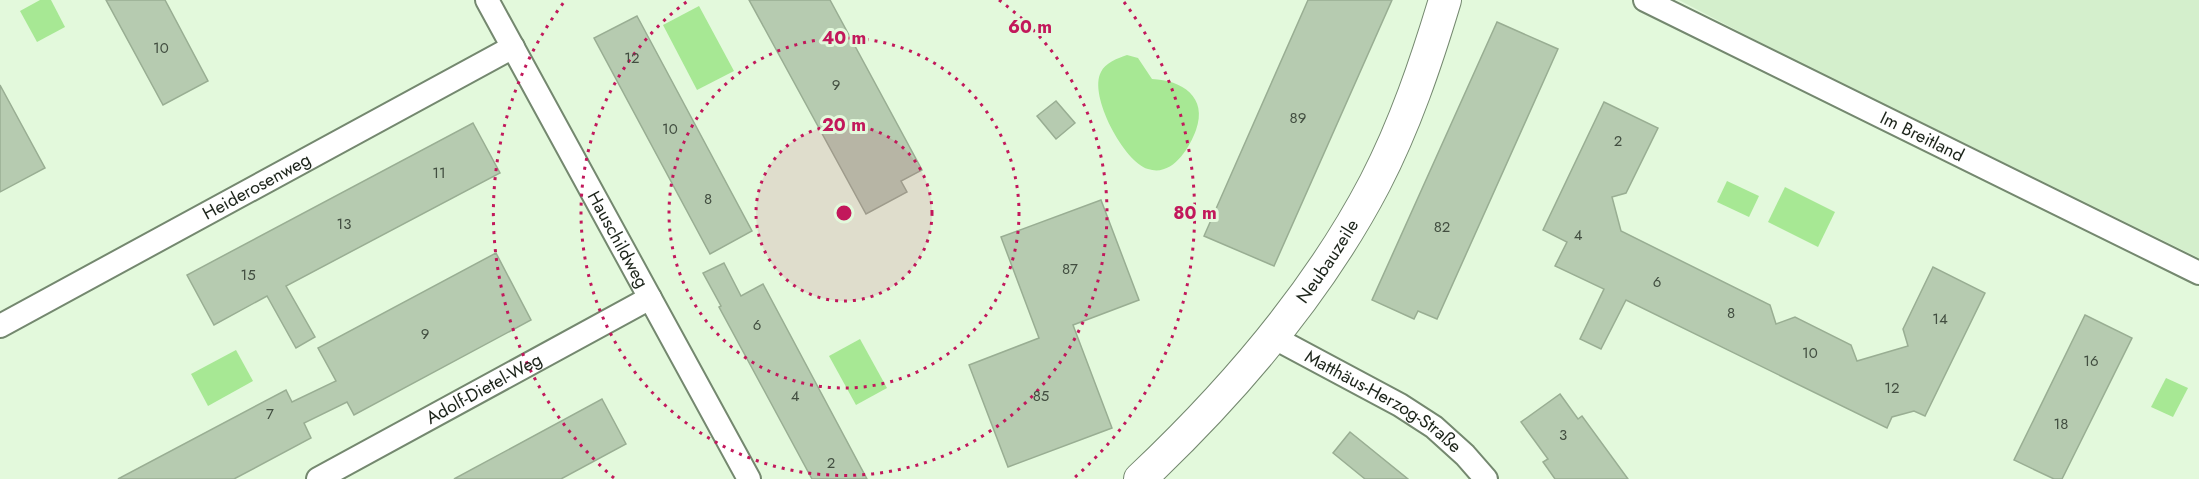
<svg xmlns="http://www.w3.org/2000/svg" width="2199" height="479" font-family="Jost,sans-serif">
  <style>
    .built { fill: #d4efcc }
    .green { fill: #a7e894 }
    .building { fill: #b6cbb0; stroke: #99ae93; stroke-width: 1.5 }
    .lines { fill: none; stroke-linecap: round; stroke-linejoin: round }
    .street-casing { stroke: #74886f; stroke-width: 26 }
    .secondary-casing { stroke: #74886f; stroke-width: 34 }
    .street { stroke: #fff; stroke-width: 22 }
    .secondary { stroke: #fff; stroke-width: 32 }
    .ring { fill: none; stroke: #c2185b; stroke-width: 3; stroke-dasharray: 3 6 }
    .labels { text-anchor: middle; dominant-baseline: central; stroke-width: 6; stroke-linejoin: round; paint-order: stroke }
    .number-label { font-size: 15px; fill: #424e40 }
    .street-label { font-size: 18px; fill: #1c241a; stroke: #e3f9dc }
    .centre { fill: #c2185b; stroke: #e3f9dc; stroke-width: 3 }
    .ring-label { font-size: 18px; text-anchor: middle; font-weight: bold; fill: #c2185b; stroke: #e3f9dc; stroke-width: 6; stroke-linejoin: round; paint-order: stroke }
  </style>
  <rect width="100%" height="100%" fill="#e3f9dc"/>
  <!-- built -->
  <polygon class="built" points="1679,0 2199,0 2199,258 1782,54"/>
  <!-- green -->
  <g class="green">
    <polygon points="40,0 51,0 65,27 37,42 20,11"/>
    <polygon points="699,6 734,71 697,90 663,25"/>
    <path d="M1127 55 1138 58 1152 79C1182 80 1208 97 1196 130 1189 149 1172 177 1148 169 1124 162 1088 95 1101 72 1105 63 1118 58 1127 55Z"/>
    <polygon points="1727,181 1759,196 1749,217 1717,202"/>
    <polygon points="1785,187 1835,212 1818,247 1768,222"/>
    <polygon points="860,339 887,388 856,405 829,356"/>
    <polygon points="236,350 253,381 208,406 191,374"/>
    <polygon points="2166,378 2188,388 2173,417 2151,407"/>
  </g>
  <!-- building -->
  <g class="building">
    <polygon points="106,0 165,0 208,81 163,105"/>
    <polygon points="749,0 830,0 922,170 901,181 907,192 866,214"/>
    <polygon points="1308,0 1392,0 1274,266 1204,236"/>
    <polygon points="637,16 752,231 710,254 594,38"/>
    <polygon points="1497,22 1558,49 1437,319 1418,311 1414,319 1372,300"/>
    <polygon points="0,85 45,168 0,192"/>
    <polygon points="1056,101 1075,123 1056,139 1037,116"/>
    <polygon points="1604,102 1658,128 1626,193 1612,197 1621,231 1770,305 1776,324 1795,317 1851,345 1857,361 1908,346 1903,329 1933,267 1985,293 1925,416 1914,411 1892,417 1887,428 1626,300 1601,349 1580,339 1604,289 1555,266 1567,242 1543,230"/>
    <polygon points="473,123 500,173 286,286 315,337 296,348 267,296 214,325 187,275"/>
    <polygon points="1101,200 1139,300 1073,325 1112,428 1008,467 969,365 1039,338 1001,237"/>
    <polygon points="496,253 531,320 354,415 347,402 304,423 311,438 234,479 118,479 286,390 292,402 336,381 318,348"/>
    <polygon points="724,263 741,296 763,284 867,479 812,479 719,307 721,306 703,273"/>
    <polygon points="2085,315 2132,338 2062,479 2054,479 2014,460"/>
    <polygon points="1560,394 1578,419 1582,416 1628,479 1555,479 1543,462 1548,459 1521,422"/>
    <polygon points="602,399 626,444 561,479 454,479"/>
    <polygon points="1350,432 1408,479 1365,479 1333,453"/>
  </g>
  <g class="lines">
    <!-- street casing -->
    <g class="street-casing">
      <g id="street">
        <path id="s1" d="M487 0 749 479"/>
        <path id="s2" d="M1645 0 2199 273"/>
        <path id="s3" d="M0 326 513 47"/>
        <path id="s4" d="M1271 336 1400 405 1434 427 1465 455 1486 479"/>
        <path id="s5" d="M318 479 650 298"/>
      </g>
    </g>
    <!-- secondary casing -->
    <g class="secondary-casing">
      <g id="secondary">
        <path id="s6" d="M1140 479C1230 394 1317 294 1375 183 1405 125 1426 63 1445 0"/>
      </g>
    </g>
    <!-- street -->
    <use href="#street" class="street"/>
    <!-- secondary -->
    <use href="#secondary" class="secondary"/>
  </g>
  <!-- distance rings -->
  <circle cx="844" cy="213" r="88" fill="#c2185b" fill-opacity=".12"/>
  <g class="ring">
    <circle cx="844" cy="213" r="88"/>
    <circle cx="844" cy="213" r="175"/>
    <path d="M999 0A263 263 0 1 1 689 0"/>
    <path d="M614 478A351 351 0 0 1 564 2M1124 2A351 351 0 0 1 1074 478"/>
  </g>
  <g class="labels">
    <!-- number labels -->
    <g class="number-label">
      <text x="161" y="48">10</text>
      <text x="632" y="58">12</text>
      <text x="836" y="85">9</text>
      <text x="1298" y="118">89</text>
      <text x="670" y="129">10</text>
      <text x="1618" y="141">2</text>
      <text x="439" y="173">11</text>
      <text x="708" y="199">8</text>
      <text x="344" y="224">13</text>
      <text x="1442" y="227">82</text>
      <text x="1578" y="235">4</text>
      <text x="1070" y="269">87</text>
      <text x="248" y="275">15</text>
      <text x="1657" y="282">6</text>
      <text x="1731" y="313">8</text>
      <text x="1940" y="319">14</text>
      <text x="757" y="325">6</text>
      <text x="425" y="334">9</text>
      <text x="1810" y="353">10</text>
      <text x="2091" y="361">16</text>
      <text x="1892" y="388">12</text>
      <text x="795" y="396">4</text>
      <text x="1041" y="396">85</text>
      <text x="270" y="414">7</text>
      <text x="2061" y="424">18</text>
      <text x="1563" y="435">3</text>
      <text x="831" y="463">2</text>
    </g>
    <!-- street labels -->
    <g class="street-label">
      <text stroke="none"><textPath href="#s2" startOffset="309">Im Breitland</textPath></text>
      <text stroke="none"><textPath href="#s3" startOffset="292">Heiderosenweg</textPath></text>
      <text stroke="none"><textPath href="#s1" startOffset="273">Hauschildweg</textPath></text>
      <text stroke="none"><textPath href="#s6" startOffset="288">Neubauzeile</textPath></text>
      <text stroke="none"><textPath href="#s5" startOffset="189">Adolf-Dietel-Weg</textPath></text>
      <text stroke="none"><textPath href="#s4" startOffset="130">Matthäus-Herzog-Straße</textPath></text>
    </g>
  </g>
  <circle cx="844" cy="213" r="9" class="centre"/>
  <g class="ring-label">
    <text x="1030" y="33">60 m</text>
    <text x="844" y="44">40 m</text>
    <text x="844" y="131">20 m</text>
    <text x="1195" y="219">80 m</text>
  </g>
</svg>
